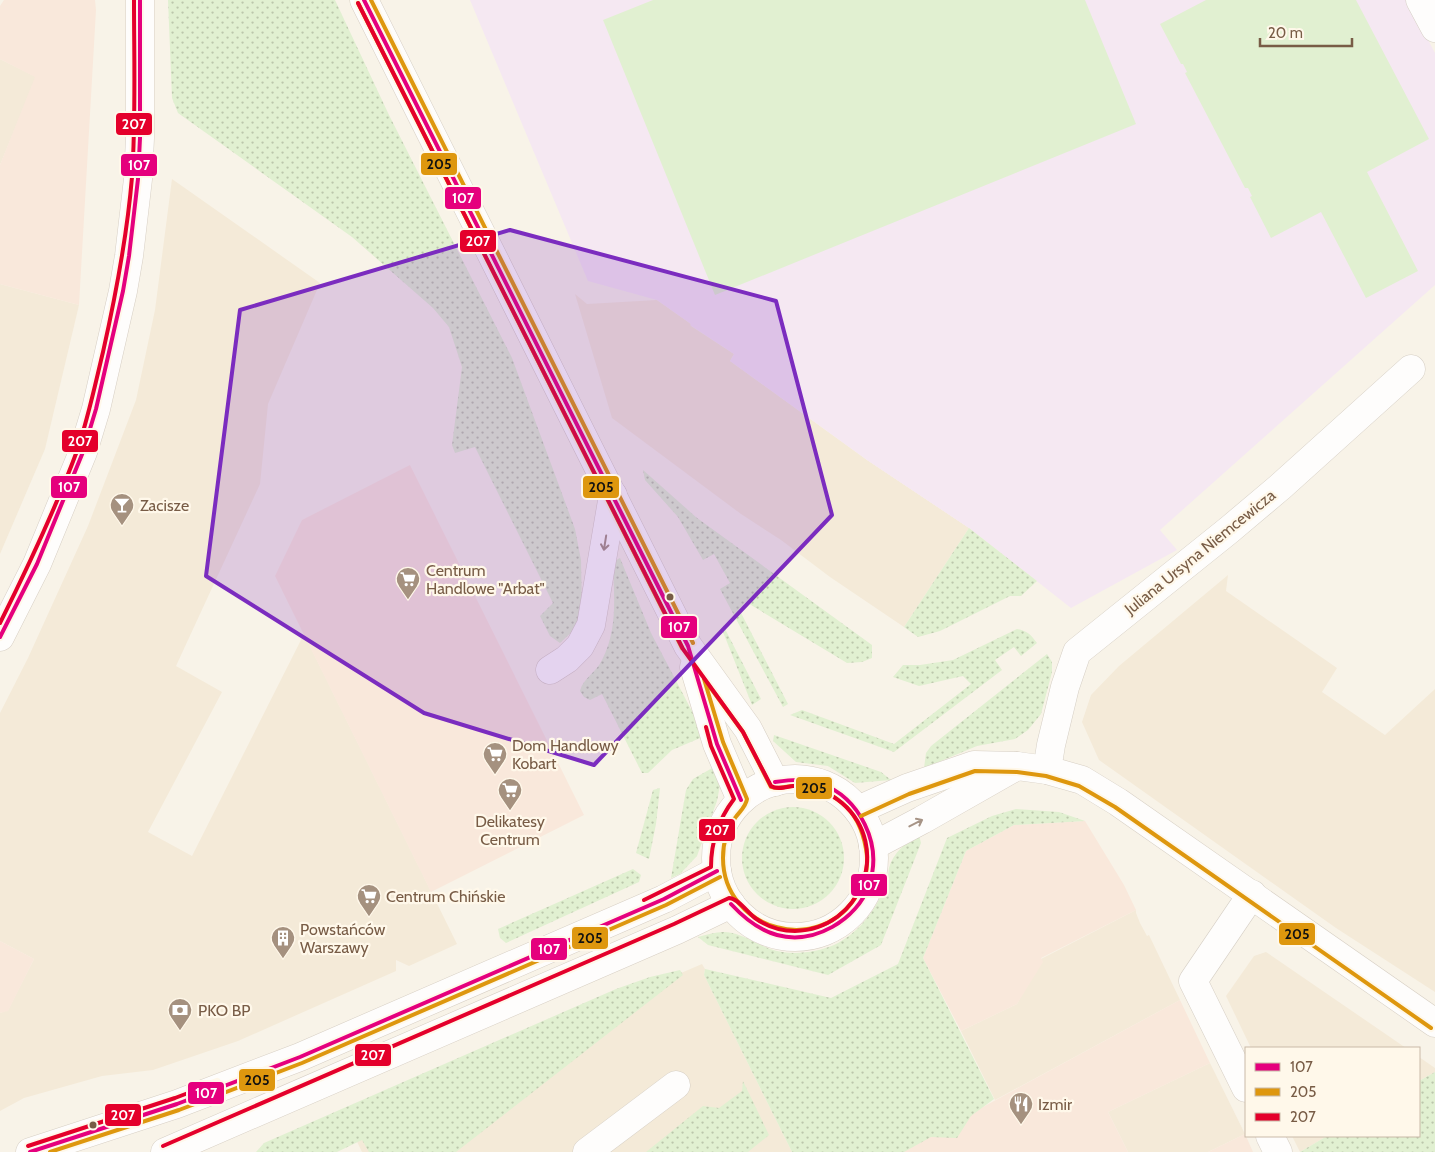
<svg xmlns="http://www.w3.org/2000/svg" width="1435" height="1152" font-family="Cabin,sans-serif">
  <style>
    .residential { fill: #f4ead8 }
    .commercial { fill: #f9e8db }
    .education { fill: #f5e8f2 }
    .grass { fill: url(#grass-dots) }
    .park { fill: #e1f0d1 }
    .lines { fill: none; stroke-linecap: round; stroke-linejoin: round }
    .street-casing { stroke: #d6cfc5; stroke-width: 29 }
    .secondary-casing { stroke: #d7cfc4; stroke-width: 29 }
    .street { stroke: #fefdfc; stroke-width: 28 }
    .secondary { stroke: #fefdfc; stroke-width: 28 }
    .bus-1-casing { stroke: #fff8ea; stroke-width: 8 }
    .bus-2-casing { stroke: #fff8ea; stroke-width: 8 }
    .bus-3-casing { stroke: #fff8ea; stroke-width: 8 }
    .bus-1 { stroke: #e5007d; stroke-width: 4 }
    .bus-2 { stroke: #de970e; stroke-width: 4 }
    .bus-3 { stroke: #e4002b; stroke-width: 4 }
    .oneway { stroke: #a79486 }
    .marked { fill: #7b2cbf; fill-opacity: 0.2; stroke: #7b2cbf; stroke-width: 4; stroke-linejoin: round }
    .bus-dot { fill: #785c46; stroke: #fff8ea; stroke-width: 2 }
    .labels { text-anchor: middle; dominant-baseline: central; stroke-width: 4.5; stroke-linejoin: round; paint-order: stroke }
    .poi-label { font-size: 16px; fill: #785c46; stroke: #fff8ea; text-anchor: start }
    .street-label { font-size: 16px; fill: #785c46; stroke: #fff8ea }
    .line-badge { stroke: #fff8ea; stroke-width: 2 }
    .badge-label { font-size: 14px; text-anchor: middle; font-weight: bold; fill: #fff }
    .pale-badge-label { font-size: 14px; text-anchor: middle; font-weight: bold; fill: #111 }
  </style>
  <defs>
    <pattern id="grass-dots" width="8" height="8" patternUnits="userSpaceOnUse" patternTransform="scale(1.25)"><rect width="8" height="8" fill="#e1f0d1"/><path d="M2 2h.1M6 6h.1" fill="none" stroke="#bbc6ab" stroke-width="1.8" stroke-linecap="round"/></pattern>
  </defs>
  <rect width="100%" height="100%" fill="#f8f3e8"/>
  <!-- residential -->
  <g class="residential">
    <polygon points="0,59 36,77 0,165"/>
    <polygon points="172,179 320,283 268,404 260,484 176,666 222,692 148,832 192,856 304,634 457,944 409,966 396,960 396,971 238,1041 153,1070 102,1076 24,1098 0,1111 0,1013 8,1010 34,959 0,941 0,713 28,658 88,526 136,400 155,310"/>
    <polygon points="0,284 79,305 45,449 0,554"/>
    <polygon points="575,294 587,304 657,300 691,324 691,326 734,354 730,361 867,460 969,528 904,627 830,577 781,540 741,514 612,418"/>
    <polygon points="1228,575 1226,591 1337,668 1322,692 1385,735 1435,689 1435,992 1336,928 1099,760 1082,722 1091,695 1119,666"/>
    <polygon points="1136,910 1136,913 1140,923 1147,936 1149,935 1180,1000 995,1100 961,1031 1017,1004 1041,959"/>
    <polygon points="1266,952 1406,1048 1251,1048 1226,996 1254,956"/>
    <polygon points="702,964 705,969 704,975 792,1152 362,1152 345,1117"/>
    <polygon points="1419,1057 1435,1068 1435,1072 1419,1081"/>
    <polygon points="1210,1063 1245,1134 1208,1152 1128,1152 1108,1112"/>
    <polygon points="1292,1136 1327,1136 1300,1152"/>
  </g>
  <!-- commercial -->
  <g class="commercial">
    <polygon points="4,0 95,0 96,10 79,305 0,284 0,165 35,77 0,59 0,6"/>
    <polygon points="410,465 584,815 431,892 275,576 302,520"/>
    <polygon points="1085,821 1124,885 1136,910 1041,958 1043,962 1017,1004 961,1031 923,958 966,851 1014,825"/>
    <polygon points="0,941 34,959 8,1011 0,1013"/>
    <polygon points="1180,1000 1210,1063 1108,1112 1128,1152 900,1152"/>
    <polygon points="1245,1134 1253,1152 1208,1152"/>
  </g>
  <!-- education -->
  <polygon class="education" points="470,0 1407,0 1435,53 1435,285 1160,530 1177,550 1071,608 969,528 867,460 730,361 734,354 690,325 691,324 657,300 588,281"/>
  <!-- grass -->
  <g class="grass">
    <polygon points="168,0 335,0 389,115 512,358 575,529 581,560 582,611 575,629 560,643 550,636 540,616 553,603 475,447 455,453 452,445 462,367 449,327 433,308 352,237 178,113 172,98"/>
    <polygon points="643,470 697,518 872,645 872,658 862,662 847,663 746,602 739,609 788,704 783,707 720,589 730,583 714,554 703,560 678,517 645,480"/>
    <polygon points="969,528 1037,581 1021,596 1010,596 940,631 918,637 904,627"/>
    <path d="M620 558 651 633 705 736 672 750 648 773H642L602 694 590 700 584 697 580 691C583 678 596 673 602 660 618 629 614 596 613 562Z"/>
    <polygon points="723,625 761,699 752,705 723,632"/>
    <path d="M1017 629C1028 631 1031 635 1037 643L1021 656 1014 647 995 660 1002 670 894 752 790 715 802 710 894 744 971 684 963 676 919 686 893 677 903 665H920L953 660Z"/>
    <polygon points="1047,654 1052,662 1052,672 1041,714 1028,730 1015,739 977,746 924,768 926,753 931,746"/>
    <polygon points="774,735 881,772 891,780 855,783 828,766 796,762 773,741"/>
    <polygon points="714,767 720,785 717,801 697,856 680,874 671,878 686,790 693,779"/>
    <polygon points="660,788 656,824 649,859 636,853 653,790"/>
    <circle cx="793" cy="858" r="51"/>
    <polygon points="1016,809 1059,812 1085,821 1014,825 966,851 923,958 994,1099 971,1116 957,1138 931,1137 904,1152 792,1152 704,975 705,969 831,998 898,964 947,838 992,816"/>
    <path d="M919 835 921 843 881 945 828 975 708 945 698 937C709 934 721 930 732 933 745 936 757 944 770 949 790 956 815 953 834 945 859 933 875 911 885 887 888 881 888 874 889 868 893 853 906 842 919 835Z"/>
    <polygon points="633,869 641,875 639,882 506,943 500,938 498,929"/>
    <polygon points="680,970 683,975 456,1152 369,1152 362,1140 337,1152 256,1152 264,1143 616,989 650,977"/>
    <polygon points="1435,1072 1435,1152 1300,1152 1327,1136 1419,1136 1419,1081"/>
    <polygon points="743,1081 769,1135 748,1152 646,1152 703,1106 719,1108 742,1091"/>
  </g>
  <!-- park -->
  <g class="park">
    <polygon points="653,0 1085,0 1136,124 715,295 603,20"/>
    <polygon points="1206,0 1356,0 1429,139 1367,172 1418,271 1366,298 1321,212 1271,238 1250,197 1252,196 1248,188 1245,188 1185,73 1187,72 1183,64 1181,64 1160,24"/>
  </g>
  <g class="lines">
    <!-- street casing -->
    <g class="street-casing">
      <g id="street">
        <polyline points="1420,0 1435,28"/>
        <polyline points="1047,770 1051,745 1065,687 1077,652 1229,530 1280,487 1411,369"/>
        <polyline points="1246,1088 1193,981 1252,894"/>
        <polyline points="1270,1136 1278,1152"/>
        <polyline points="587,1152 676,1085"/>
      </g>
    </g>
    <!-- secondary casing -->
    <g class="secondary-casing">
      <g id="secondary">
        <polyline points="364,0 688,646 748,729 775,782"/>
        <polyline points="0,637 37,564 83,452 96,409 123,291 129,256 138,179 140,138 140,0"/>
        <polyline points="694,667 717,744 741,800"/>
        <polyline points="550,670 567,659 580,646 591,625 613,495"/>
        <circle cx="795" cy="858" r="79"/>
        <polyline points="858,810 907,788 974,765 1017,766 1047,770 1082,780 1118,802 1435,1023"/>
        <polyline points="873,846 922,820 1017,766"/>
        <polyline points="30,1152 177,1104 300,1057 664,899 717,871"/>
        <polyline points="165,1152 677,930 731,904"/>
      </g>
    </g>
    <!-- street -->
    <use href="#street" class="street"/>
    <!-- secondary -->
    <use href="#secondary" class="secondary"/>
    <!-- bus-1 casing -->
    <g class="bus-1-casing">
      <g id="bus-1">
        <polyline points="364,0 688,646 717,744 741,800"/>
        <polyline points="0,637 37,564 83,452 96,409 123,291 129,256 138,179 140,138 140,0"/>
        <path d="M731 904C744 918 758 930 777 935 814 945 857 920 869 885 883 844 860 798 820 783 806 778 790 780 775 782"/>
        <polyline points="30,1152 177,1104 300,1057 664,899 717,871"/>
      </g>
    </g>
    <!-- bus-2 casing -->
    <g class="bus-2-casing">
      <g id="bus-2">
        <polyline points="371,0 693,643"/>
        <polyline points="358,3 682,648"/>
        <path d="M704 679 743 732 771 787C778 790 786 786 793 786 810 784 829 792 842 803 856 814 863 832 866 849 869 865 866 880 858 893 822 958 723 931 723 858 723 844 727 829 735 818 739 812 746 807 747 799L723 742Z"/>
        <polyline points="861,816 909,794 975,771 1017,772 1046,776 1079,786 1115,807 1431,1028"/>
        <polyline points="50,1152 179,1110 302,1063 666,905 720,877"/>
      </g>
    </g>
    <!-- bus-3 casing -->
    <g class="bus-3-casing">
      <g id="bus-3">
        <path d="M0 623C28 567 55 510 77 451 88 419 95 385 103 352 116 294 127 237 132 177 136 119 134 59 134 0"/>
        <path d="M644 900 711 867C711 841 718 820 734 799L711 746 706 727"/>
        <polyline points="28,1146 175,1098 217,1082"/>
        <path d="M163 1146 674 924 729 898C738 898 748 913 755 918 766 926 781 931 795 931 861 930 893 847 842 803 828 791 811 785 793 786 786 787 777 790 771 786L743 732 683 649 358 3"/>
      </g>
    </g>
    <!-- bus-1 -->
    <use href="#bus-1" class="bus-1"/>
    <!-- bus-2 -->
    <use href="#bus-2" class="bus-2"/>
    <!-- bus-3 -->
    <use href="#bus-3" class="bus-3"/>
  </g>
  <!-- one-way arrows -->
  <defs><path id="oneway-shaft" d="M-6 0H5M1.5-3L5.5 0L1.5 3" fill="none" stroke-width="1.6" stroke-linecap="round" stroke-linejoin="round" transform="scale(1.25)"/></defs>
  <g class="oneway">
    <use href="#oneway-shaft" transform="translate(605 543) rotate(99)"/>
    <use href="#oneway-shaft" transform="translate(916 823) rotate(-27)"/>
  </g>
  <!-- marked area -->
  <path class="marked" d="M510 230 776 301 832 515 594 765 424 713 206 576 240 310Z"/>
  <!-- icons -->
  <defs>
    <g id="bar-pin" transform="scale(1.25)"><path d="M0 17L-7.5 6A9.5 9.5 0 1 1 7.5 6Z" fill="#a5917f" stroke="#fff8ea"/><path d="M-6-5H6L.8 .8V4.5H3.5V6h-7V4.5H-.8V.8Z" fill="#fff"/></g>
    <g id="supermarket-pin" transform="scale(1.25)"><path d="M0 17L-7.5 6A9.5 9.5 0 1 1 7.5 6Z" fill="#a5917f" stroke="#fff8ea"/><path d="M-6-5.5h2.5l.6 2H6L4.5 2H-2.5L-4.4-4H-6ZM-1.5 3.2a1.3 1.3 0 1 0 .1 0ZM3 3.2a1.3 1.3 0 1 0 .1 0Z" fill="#fff"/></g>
    <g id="building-pin" transform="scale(1.25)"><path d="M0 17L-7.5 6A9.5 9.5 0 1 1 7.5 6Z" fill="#a5917f" stroke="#fff8ea"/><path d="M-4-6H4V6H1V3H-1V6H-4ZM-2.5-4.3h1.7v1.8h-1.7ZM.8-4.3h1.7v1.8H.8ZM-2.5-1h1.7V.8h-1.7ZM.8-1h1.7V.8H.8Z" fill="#fff"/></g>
    <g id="bank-pin" transform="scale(1.25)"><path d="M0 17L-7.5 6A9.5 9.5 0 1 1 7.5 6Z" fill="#a5917f" stroke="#fff8ea"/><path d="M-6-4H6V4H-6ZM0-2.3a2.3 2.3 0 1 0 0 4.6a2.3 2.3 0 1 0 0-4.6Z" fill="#fff"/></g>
    <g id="restaurant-pin" transform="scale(1.25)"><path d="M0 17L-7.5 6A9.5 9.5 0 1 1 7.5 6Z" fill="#a5917f" stroke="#fff8ea"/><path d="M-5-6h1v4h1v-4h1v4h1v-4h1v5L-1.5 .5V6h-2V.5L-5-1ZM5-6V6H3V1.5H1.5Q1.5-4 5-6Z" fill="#fff"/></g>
  </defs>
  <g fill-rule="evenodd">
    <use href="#bar-pin" x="122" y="505"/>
    <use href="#supermarket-pin" x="408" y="579"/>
    <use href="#supermarket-pin" x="495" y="754"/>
    <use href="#supermarket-pin" x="510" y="790"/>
    <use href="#supermarket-pin" x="369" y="896"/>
    <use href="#building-pin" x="283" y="938"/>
    <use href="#bank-pin" x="180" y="1010"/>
    <use href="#restaurant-pin" x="1021" y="1104"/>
  </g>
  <!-- markers -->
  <g class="bus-dot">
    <circle cx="670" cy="597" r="4.5"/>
    <circle cx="93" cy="1125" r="4.5"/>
  </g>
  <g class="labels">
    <!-- poi labels -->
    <g class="poi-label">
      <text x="140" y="505">Zacisze</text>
      <text x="426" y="570">Centrum<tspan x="426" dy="18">Handlowe "Arbat"</tspan></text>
      <text x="512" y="745">Dom Handlowy<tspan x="512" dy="18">Kobart</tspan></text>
      <text x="510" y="821" text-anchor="middle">Delikatesy<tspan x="510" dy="18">Centrum</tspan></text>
      <text x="386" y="896">Centrum Chińskie</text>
      <text x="300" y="929">Powstańców<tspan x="300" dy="18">Warszawy</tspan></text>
      <text x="198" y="1010">PKO BP</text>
      <text x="1038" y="1104">Izmir</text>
    </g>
    <!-- street labels -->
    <g class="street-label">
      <text transform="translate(1200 552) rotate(-39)">Juliana Ursyna Niemcewicza</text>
    </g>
  </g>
  <g class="line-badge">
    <rect x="115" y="112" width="38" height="24" rx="5" fill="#e4002b"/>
    <rect x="420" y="152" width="38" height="24" rx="5" fill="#de970e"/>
    <rect x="120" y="153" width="38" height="24" rx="5" fill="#e5007d"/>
    <rect x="444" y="186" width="38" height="24" rx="5" fill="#e5007d"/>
    <rect x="459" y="229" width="38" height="24" rx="5" fill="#e4002b"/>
    <rect x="61" y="429" width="38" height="24" rx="5" fill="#e4002b"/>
    <rect x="582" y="475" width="38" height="24" rx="5" fill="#de970e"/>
    <rect x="50" y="475" width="38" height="24" rx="5" fill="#e5007d"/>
    <rect x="660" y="615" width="38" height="24" rx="5" fill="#e5007d"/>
    <rect x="795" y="776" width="38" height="24" rx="5" fill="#de970e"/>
    <rect x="698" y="818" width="38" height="24" rx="5" fill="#e4002b"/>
    <rect x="850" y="873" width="38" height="24" rx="5" fill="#e5007d"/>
    <rect x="1278" y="922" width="38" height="24" rx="5" fill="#de970e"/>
    <rect x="571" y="926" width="38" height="24" rx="5" fill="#de970e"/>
    <rect x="530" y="937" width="38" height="24" rx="5" fill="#e5007d"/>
    <rect x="354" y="1043" width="38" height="24" rx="5" fill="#e4002b"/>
    <rect x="238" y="1068" width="38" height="24" rx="5" fill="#de970e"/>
    <rect x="187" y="1081" width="38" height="24" rx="5" fill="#e5007d"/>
    <rect x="104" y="1103" width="38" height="24" rx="5" fill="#e4002b"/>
  </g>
  <g class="badge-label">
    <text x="134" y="129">207</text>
    <text x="139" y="170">107</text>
    <text x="463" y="203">107</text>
    <text x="478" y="246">207</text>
    <text x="80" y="446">207</text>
    <text x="69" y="492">107</text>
    <text x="679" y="632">107</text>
    <text x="717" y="835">207</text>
    <text x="869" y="890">107</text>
    <text x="549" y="954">107</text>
    <text x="373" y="1060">207</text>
    <text x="206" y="1098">107</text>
    <text x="123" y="1120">207</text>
  </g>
  <g class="pale-badge-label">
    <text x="439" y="169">205</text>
    <text x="601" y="492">205</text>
    <text x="814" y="793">205</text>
    <text x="1297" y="939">205</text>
    <text x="590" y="943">205</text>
    <text x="257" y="1085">205</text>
  </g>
  <!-- legend -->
  <rect x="1245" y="1047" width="175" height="90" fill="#fff8ea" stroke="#c9baa8"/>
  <rect x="1255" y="1063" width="25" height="8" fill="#e5007d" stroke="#c9baa8"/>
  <text x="1290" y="1072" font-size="15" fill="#785c46">107</text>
  <rect x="1255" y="1088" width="25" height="8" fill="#de970e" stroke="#c9baa8"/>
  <text x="1290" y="1097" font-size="15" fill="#785c46">205</text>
  <rect x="1255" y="1113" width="25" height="8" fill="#e4002b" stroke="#c9baa8"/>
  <text x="1290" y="1122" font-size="15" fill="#785c46">207</text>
  <!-- scale -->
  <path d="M1260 38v8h92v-8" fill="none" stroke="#785c46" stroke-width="2.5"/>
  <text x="1268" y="38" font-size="15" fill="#785c46" stroke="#fff8ea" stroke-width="4" paint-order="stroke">20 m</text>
</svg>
